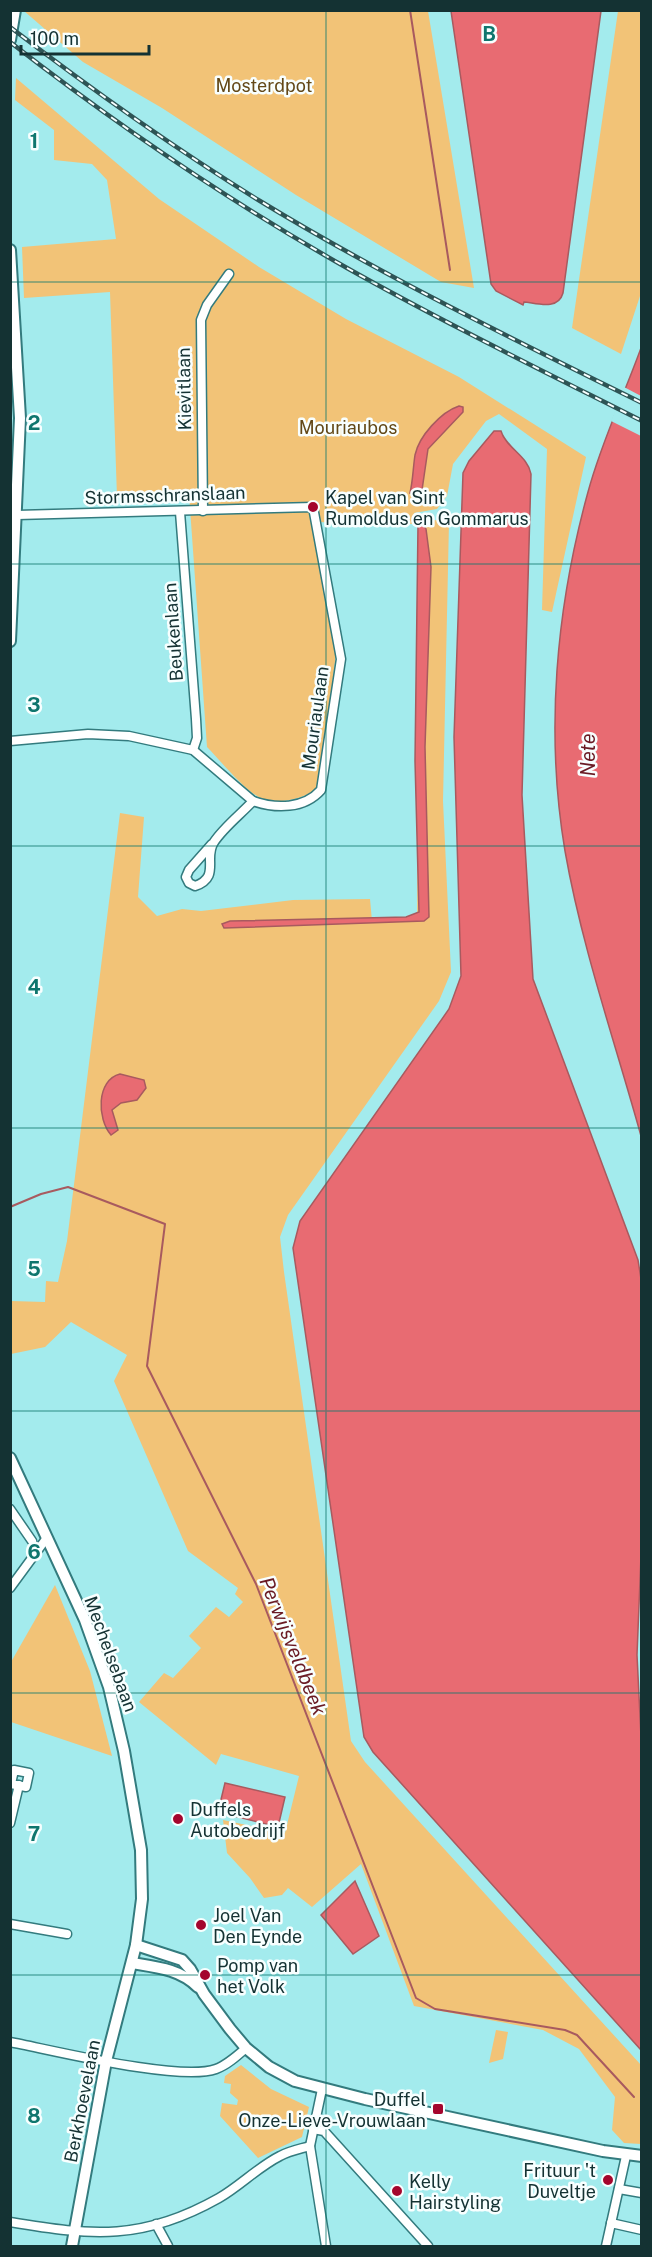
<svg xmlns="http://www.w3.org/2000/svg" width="652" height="2257" font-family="'Public Sans',sans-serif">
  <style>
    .green { fill: #f2c377 }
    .water { fill: #e86b72; stroke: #a85a5f; stroke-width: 1.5 }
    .pier { fill: #a3ebed }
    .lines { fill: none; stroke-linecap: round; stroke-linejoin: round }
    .stream { stroke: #a85a5f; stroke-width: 2 }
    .minor-casing { stroke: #337b7e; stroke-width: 11 }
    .major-casing { stroke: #337b7e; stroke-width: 14 }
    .minor { stroke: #fff; stroke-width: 8 }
    .major { stroke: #fff; stroke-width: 10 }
    .rail-casing { stroke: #2e5455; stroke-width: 4.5 }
    .rail { stroke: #f8ffff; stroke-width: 2; stroke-dasharray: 7; stroke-linecap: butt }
    .grid { fill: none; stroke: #0f766e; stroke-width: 1.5; stroke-opacity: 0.55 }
    .poi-dot { fill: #a4062e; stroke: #f8ffff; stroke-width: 2 }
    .labels { text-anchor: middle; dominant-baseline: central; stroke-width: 5; stroke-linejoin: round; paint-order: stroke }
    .park-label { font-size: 18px; fill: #634817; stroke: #f8ffff }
    .street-label { font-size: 18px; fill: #143233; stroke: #f8ffff }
    .poi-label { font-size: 18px; fill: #143233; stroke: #f8ffff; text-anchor: start }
    .water-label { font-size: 20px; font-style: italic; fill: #6a1b24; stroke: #f8ffff }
    .grid-label { font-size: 20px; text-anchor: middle; font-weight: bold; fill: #0f766e; stroke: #f8ffff; stroke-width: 5; stroke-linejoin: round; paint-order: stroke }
  </style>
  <rect width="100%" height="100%" fill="#a3ebed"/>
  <!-- green -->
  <g class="green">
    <polygon points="24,11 428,11 474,288 441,282 296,195 162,108 83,62"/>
    <polygon points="618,11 642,11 641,293 621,354 572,328"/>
    <path d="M16 78 159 199 259 267 346 319 459 377 586 457 552 612 542 610 547 449 499 414 486 421 453 464 447 496 437 509 414 513 413 524 313 522 336 654 318 788C305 798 280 805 263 799 246 793 221 761 207 747L189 494 117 497 110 292 24 298 22 247 116 239 107 180 92 164 54 160V130L15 100Z"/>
    <polygon points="420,518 449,522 443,801 451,972 439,1001 288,1215 280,1237 284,1272 351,1741 365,1762 641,2065 641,2144 624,2143 612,2130 615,2097 579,2049 543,2030 414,2006 361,1864 312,1907 288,1888 282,1895 264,1898 250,1878 227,1853 223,1820 285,1833 299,1776 221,1754 216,1765 139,1702 164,1673 173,1678 201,1648 189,1636 216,1607 229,1617 243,1602 235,1594 238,1588 188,1551 114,1381 127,1355 71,1322 45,1347 11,1354 11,1301 45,1302 46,1281 58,1282 67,1241 120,813 144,817 138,897 157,916 182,909 201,911 293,900 370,899 372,921 417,922"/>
    <polygon points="55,1585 90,1671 112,1756 11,1722 11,1662"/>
    <polygon points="496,2030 508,2032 503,2059 489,2063"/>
    <polygon points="241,2065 271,2089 309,2107 302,2137 258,2158 220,2116 222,2103 237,2105 238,2100 230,2093 231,2084 224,2083 225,2076"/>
  </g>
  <!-- water -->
  <g class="water">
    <path d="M451 11H601L563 293C558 311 536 303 524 302L523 305 496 291 491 284Z"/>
    <path d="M641 348V1136C615 1042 582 948 565 851 545 732 556 608 588 492 601 443 624 395 641 348Z"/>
    <path d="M459 406 463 407V412L428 449 422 490 417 494 410 493C413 480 413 468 415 455 419 436 441 412 459 406Z"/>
    <path d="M494 431H501C506 448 528 456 531 474L522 795 533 979 638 1260 641 1279 642 1531 637 1655 642 1757 641 2050 373 1752 364 1737 293 1248 300 1221 449 1009 461 976 454 737 463 473 469 461Z"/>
    <polygon points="422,523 426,529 431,567 425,747 429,917 424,921 224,928 222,924 230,921 406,917 419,912 415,761 418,525"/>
    <path d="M120 1074 144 1080 146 1088 137 1100 121 1103 112 1110 118 1130 111 1135C97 1119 96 1080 120 1074Z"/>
    <polygon points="225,1783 285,1797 278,1827 218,1812"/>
    <polygon points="355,1881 379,1936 353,1954 321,1915"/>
  </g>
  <!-- pier -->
  <polygon class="pier" points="624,387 641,396 641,436 611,421"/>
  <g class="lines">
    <!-- stream -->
    <g class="stream">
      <polyline points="410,10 450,270"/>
      <polyline points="10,1207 41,1194 68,1187 165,1224 147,1366 256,1584 416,1998 435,2009 565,2030 577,2035 634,2097"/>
    </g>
    <!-- minor casing -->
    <g class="minor-casing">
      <g id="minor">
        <polyline points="203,511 201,320 207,305 229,274"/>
        <polyline points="180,512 196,719 197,738 193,750"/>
        <path d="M17 515 313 507 341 659 321 790C304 809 276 809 253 801 241 814 224 827 214 842 203 858 221 877 195 886L189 883 186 877 189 870 212 844"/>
        <polyline points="10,741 88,734 129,736 193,750 253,801"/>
        <polyline points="10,1509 32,1541"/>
        <polyline points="10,1588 46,1539"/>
        <polygon points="14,1770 29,1773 26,1787 11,1784"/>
        <polyline points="10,1823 19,1785"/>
        <polyline points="10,1924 67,1934"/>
        <path d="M10 2042C52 2050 180 2082 216 2069 227 2065 237 2056 246 2048"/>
        <polyline points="322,2089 310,2146 326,2246"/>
        <polyline points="313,2129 324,2131 428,2246"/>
        <polyline points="619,2189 642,2193"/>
        <path d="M10 2222C93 2236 143 2241 219 2198 240 2186 258 2167 280 2156 289 2151 300 2149 310 2146"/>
        <polyline points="611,2223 642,2230"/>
        <polyline points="156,2224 168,2246"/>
        <polyline points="606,2246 626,2156"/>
      </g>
    </g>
    <!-- major casing -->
    <g class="major-casing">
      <g id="major">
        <polyline points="10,40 15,10"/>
        <polyline points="10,250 20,418 10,641"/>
        <polyline points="10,1458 85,1620 109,1687 124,1751 141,1850 142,1899 136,1945 106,2061 72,2246"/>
        <polyline points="136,1945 182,1960 190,1969 204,1994 230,2029 246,2048 269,2067 295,2081 365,2099 603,2151 642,2156"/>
        <path d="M132 1963C156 1967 180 1969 198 1987"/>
      </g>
    </g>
    <!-- minor -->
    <use href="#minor" class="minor"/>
    <!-- major -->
    <use href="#major" class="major"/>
    <!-- rail casing -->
    <g class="rail-casing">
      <g id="rail">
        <path d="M10 27C91 89 174 148 260 201 383 276 513 339 642 403"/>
        <path d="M10 42C117 125 229 201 347 268 443 322 543 371 642 421"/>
      </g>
    </g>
    <!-- rail -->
    <use href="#rail" class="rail"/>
  </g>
  <!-- grid -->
  <path class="grid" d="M326 10V2246M10 282H642M10 564H642M10 846H642M10 1128H642M10 1411H642M10 1693H642M10 1975H642"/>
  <!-- markers -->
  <g class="poi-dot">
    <circle cx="313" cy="507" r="6"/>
    <circle cx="178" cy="1819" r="6"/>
    <circle cx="201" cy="1925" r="6"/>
    <circle cx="205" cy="1975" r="6"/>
    <rect x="432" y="2103" width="12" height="12" rx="3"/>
    <circle cx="608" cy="2180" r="6"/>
    <circle cx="397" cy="2191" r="6"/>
  </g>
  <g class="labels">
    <!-- park labels -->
    <g class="park-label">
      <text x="264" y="85">Mosterdpot</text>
      <text x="348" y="427">Mouriaubos</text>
    </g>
    <!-- street labels -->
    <g class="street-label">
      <text transform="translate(184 389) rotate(-91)">Kievitlaan</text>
      <text transform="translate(165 495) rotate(-2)">Stormsschranslaan</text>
      <text transform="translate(173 632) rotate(-94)">Beukenlaan</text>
      <text transform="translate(315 718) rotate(-82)">Mouriaulaan</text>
      <text transform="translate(111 1654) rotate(70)">Mechelsebaan</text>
      <text transform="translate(82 2101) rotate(-79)">Berkhoevelaan</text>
    </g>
    <!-- poi labels -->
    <g class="poi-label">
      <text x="325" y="497">Kapel van Sint<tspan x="325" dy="21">Rumoldus en Gommarus</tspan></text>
      <text x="190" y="1809">Duffels<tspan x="190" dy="21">Autobedrijf</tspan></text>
      <text x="213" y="1915">Joel Van<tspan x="213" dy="21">Den Eynde</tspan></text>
      <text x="217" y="1965">Pomp van<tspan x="217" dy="21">het Volk</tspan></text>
      <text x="426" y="2099" text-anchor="end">Duffel<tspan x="426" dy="21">Onze-Lieve-Vrouwlaan</tspan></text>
      <text x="596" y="2170" text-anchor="end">Frituur 't<tspan x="596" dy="21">Duveltje</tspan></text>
      <text x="409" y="2181">Kelly<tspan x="409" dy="21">Hairstyling</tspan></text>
    </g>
    <!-- water labels -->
    <g class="water-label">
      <text transform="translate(588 755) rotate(-90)">Nete</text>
      <text transform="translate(293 1646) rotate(68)">Perwijsveldbeek</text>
    </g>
  </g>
  <g class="grid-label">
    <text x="489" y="41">B</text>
    <text x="34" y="148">1</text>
    <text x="34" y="430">2</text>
    <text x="34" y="712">3</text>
    <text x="34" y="994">4</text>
    <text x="34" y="1276">5</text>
    <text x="34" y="1559">6</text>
    <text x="34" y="1841">7</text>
    <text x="34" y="2123">8</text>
  </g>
  <!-- border -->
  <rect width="652" height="2257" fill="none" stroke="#143233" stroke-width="24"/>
  <!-- scale -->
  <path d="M21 45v9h128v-9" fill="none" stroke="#143233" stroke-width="3"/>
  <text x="30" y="45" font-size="18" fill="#143233" stroke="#f8ffff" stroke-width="4.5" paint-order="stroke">100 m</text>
</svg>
